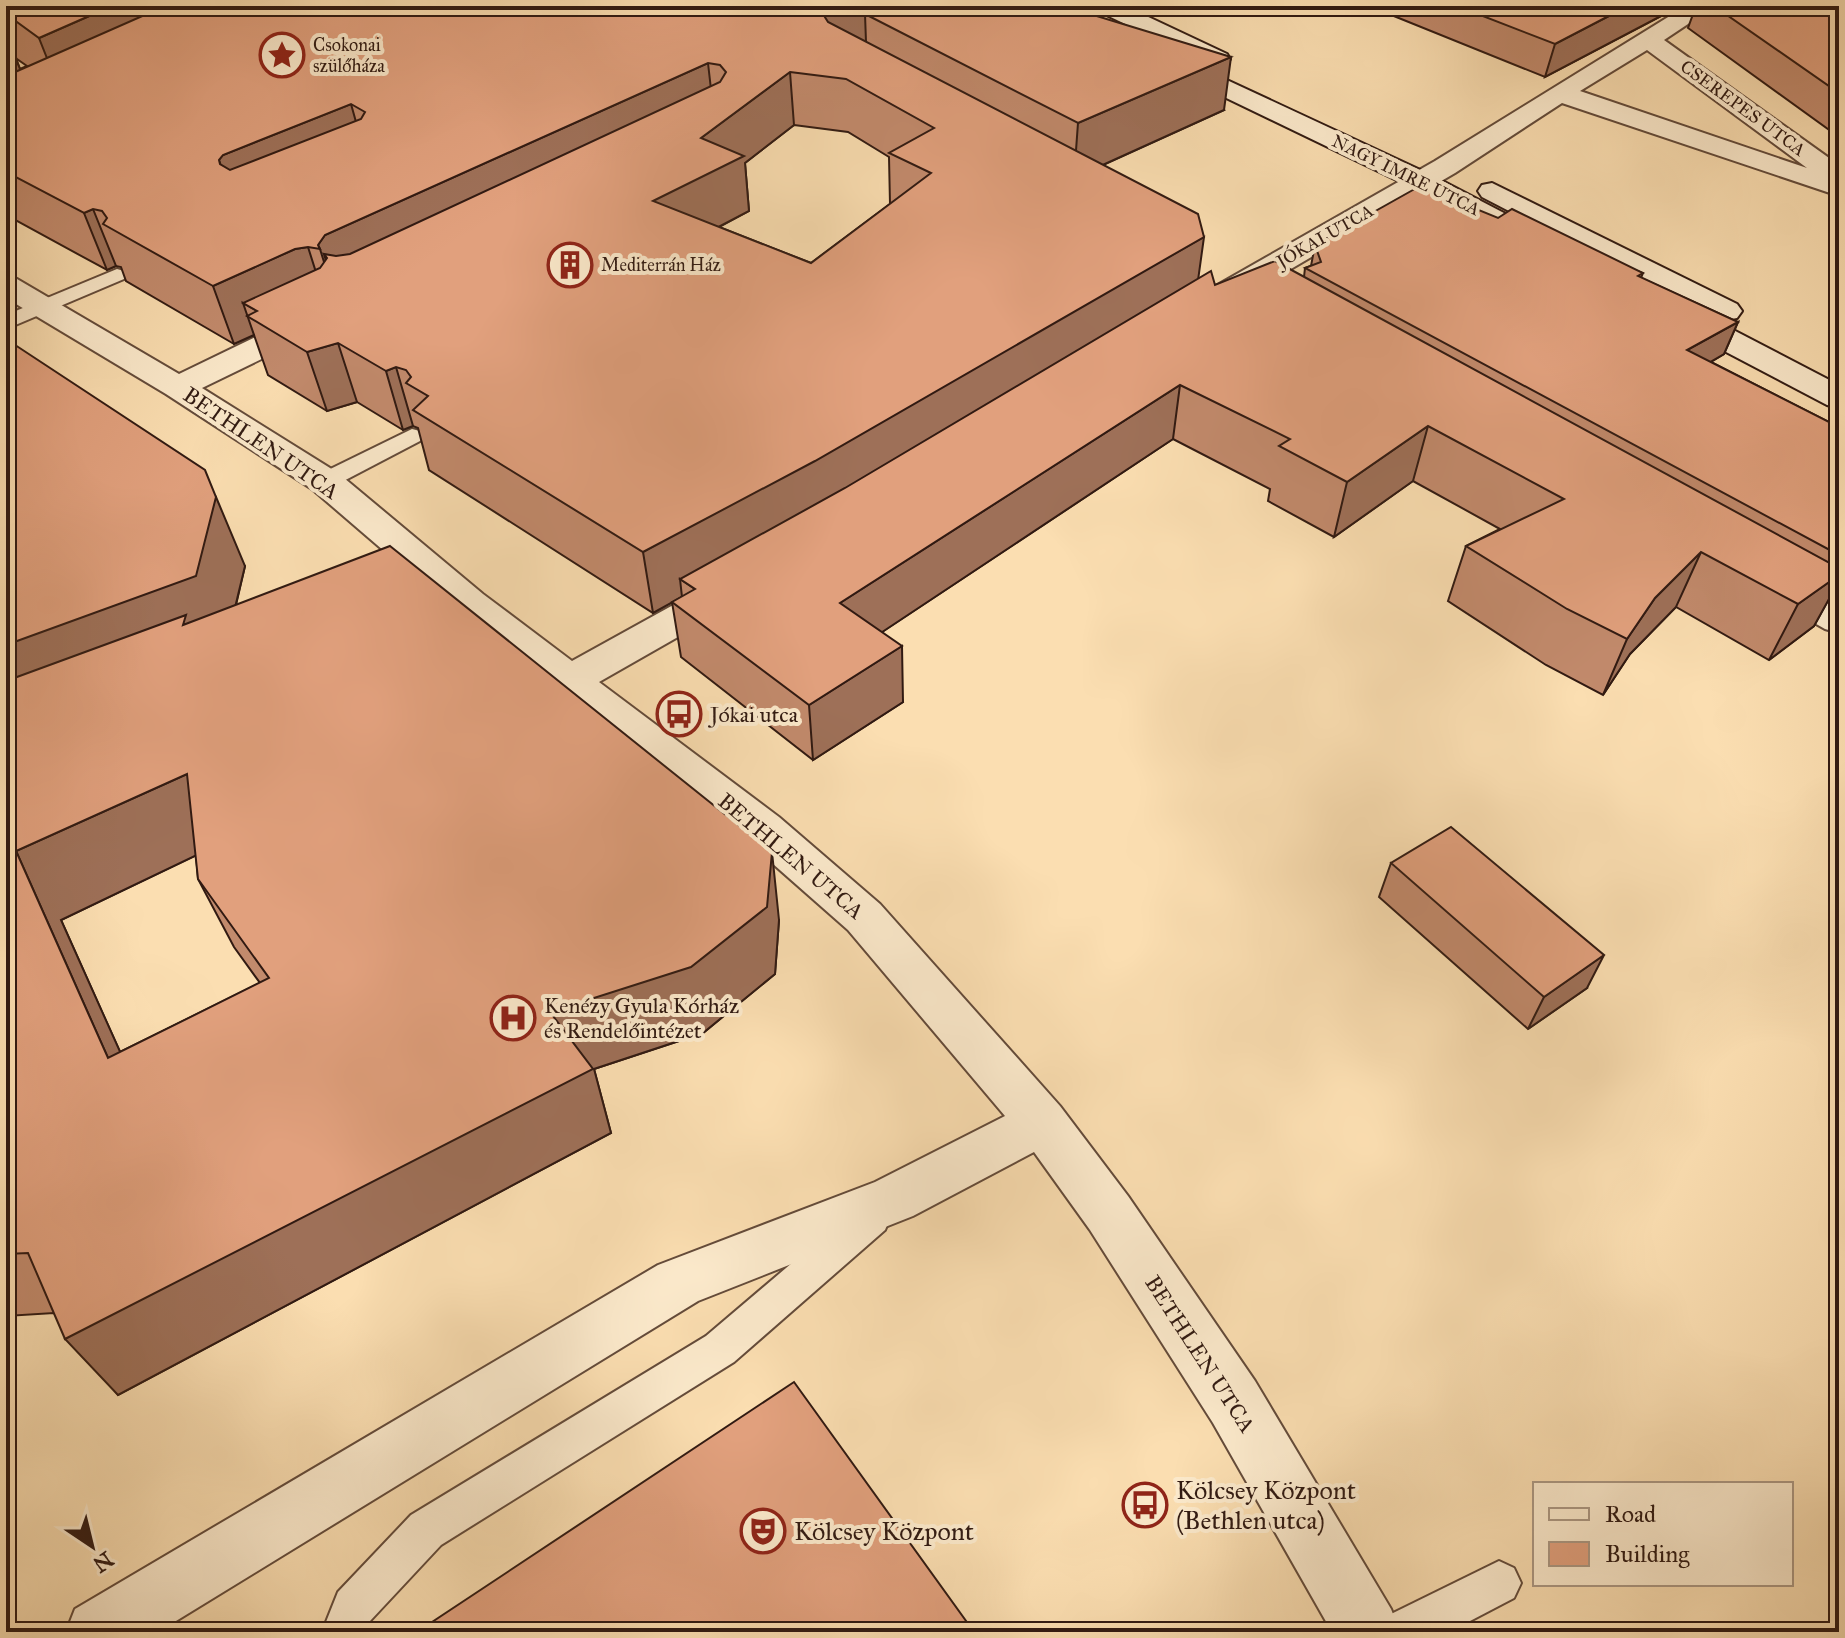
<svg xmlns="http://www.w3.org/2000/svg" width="1845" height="1638" font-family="'IM FELL Great Primer',serif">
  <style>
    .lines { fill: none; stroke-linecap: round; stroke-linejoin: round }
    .lane-casing { stroke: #644b3a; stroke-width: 4 }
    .street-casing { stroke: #644b3a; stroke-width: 4 }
    .secondary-casing { stroke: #311a12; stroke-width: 4 }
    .lane { fill: #fceacc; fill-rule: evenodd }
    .street { fill: #fceacc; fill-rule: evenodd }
    .secondary { fill: #fceacc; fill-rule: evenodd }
    .wall { fill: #c28a6c; stroke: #311a12; stroke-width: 2; fill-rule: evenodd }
    .shaded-wall { fill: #9e7058; stroke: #311a12; stroke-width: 2 }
    .building { fill: #e1a07d; stroke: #311a12; stroke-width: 2; fill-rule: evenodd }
    .labels { text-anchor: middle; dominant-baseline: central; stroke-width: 8; stroke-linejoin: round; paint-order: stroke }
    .far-poi-label { font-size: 18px; fill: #311a12; stroke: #fceacc; text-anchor: start }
    .far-street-label { font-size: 18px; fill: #311a12; stroke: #fceacc }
    .street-label { font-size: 22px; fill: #311a12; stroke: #fceacc }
    .poi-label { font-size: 22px; fill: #311a12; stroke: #fceacc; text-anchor: start }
    .near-poi-label { font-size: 26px; fill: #311a12; stroke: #fceacc; text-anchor: start }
  </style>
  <rect width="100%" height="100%" fill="#fbdeb1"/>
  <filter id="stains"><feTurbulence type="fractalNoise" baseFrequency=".0025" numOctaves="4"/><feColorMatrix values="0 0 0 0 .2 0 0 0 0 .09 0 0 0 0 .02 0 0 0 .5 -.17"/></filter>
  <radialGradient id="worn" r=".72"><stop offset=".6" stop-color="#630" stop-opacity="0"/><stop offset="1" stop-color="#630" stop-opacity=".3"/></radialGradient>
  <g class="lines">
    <!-- lane casing -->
    <g class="lane-casing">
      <g id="lane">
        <polygon points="117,269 124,271 127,275 124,279 6,329 6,315"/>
        <polygon points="412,429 420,431 424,436 420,441 334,486 316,486 313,481 316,476"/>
        <polygon points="872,1201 885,1206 890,1218 885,1230 734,1362 441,1545 370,1621 366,1632 322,1632 338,1592 411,1515 706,1336 859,1206"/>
        <polygon points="1499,1561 1514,1568 1521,1583 1514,1598 1449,1632 1381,1632 1387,1616"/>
      </g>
    </g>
    <!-- street casing -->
    <g class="street-casing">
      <g id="street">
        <path d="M1686 6H1715L1664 40 1836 163 1839 170 1831 176 1839 179V196L1562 103 1455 173 1236 301 1225 303 1214 301 1210 294 1214 287 1435 161ZM1647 50 1807 168 1580 91Z"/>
        <polygon points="6,276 17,279 179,374 301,315 312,313 323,315 328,322 323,329 202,388 338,473 483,594 572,661 713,583 727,580 741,583 746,592 741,601 599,682 779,817 880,904 1060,1106 1128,1196 1255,1381 1391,1609 1400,1632 1332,1632 1213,1423 1090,1230 1034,1152 913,1216 698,1301 158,1632 66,1632 75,1609 658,1265 875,1182 1005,1116 848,930 747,841 455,612 312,489 166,394 6,298"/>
        <polygon points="1771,570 1784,573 1839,603 1839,633 1825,629 1758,591 1752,582 1758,573"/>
      </g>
    </g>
    <!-- secondary casing -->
    <g class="secondary-casing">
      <g id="secondary">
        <polygon points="1094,6 1125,6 1227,54 1230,59 1227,64 1209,64 1098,11"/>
        <polygon points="1173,55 1431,175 1527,225 1532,231 1527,237 1517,240 1507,237 1411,187 1164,68 1160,63 1164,58"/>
        <polygon points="1492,183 1737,304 1742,311 1737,318 1726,320 1715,318 1482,197 1478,191 1482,185"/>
        <polygon points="1678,305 1689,307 1839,385 1839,408 1827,405 1667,321 1662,314 1667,307"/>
      </g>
    </g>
    <!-- lane -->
    <use href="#lane" class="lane"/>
    <!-- street -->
    <use href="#street" class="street"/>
    <!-- secondary -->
    <use href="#secondary" class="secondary"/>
  </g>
  <!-- wall -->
  <g class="wall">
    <path d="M6 6H1064L1224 110 1103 165 1198 279 1215 285 1304 277 1305 268 1311 266 1315 245 1498 218 1643 273 1641 278 1738 322 1724 354 1711 362 1839 427V600L1831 595 1814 626 1769 660 1676 607 1630 654 1603 695 1546 665 1448 601 1466 546 1500 529 1413 481 1334 537 1268 501 1270 489 1173 439 882 632 903 702 813 760 681 657 672 602 653 613 429 470 418 428 413 426 403 430 357 402 327 411 268 375 254 335 234 344 126 281 121 267 116 266 107 270 6 215ZM16 58 17 59 27 66 20 69ZM794 125 848 132 889 157 890 204 811 263 719 227 749 211 745 163Z"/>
    <polygon points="1369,6 1680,6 1545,77"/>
    <polygon points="1696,6 1839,6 1839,137 1688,28"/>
    <path d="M6 339 245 566 236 605 779 920 775 974 703 1033 594 1069 611 1133 118 1395 54 1313 6 1316ZM196 855 198 879 234 947 260 983 120 1052 61 920Z"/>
    <polygon points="1391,863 1587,988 1528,1029 1379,897"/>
  </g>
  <!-- shaded-wall -->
  <g class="shaded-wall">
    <polygon points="112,6 242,6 60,91 39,38"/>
    <polygon points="831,6 942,6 865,14 866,42 830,59 823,14 827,8"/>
    <polygon points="1628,6 1680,6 1545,77 1555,44"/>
    <polygon points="12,50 34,102 6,116 6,52"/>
    <polygon points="1231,57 1224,110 1074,178 1078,123"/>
    <polygon points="708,63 714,116 342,292 324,254 337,298 336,301 320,249 318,245 325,235"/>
    <polygon points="790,72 794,125 745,163 749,211 661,257 653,201 701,138"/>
    <polygon points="351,104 366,158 238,220 219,160 223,155"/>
    <polygon points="93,209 116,266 107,270 84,213"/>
    <polygon points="1204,237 1196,295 695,589 680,579 682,597 653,613 643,552"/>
    <polygon points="308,247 326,304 257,311 243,303 254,335 234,344 213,286 295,249"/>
    <polygon points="1738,322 1724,354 1674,383 1687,350"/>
    <polygon points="338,343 357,402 327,411 307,352"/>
    <polygon points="396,367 413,426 403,430 386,371"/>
    <polygon points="1180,385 1173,439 843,658 840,603"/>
    <polygon points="1428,426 1413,481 1334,537 1347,482"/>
    <polygon points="216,497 245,566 226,645 6,731 6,645"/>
    <polygon points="1701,552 1676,607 1630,654 1603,695 1627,639 1655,598"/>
    <polygon points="1839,575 1839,581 1814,626 1769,660 1798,604"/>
    <polygon points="902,646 903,702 813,760 809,705"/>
    <polygon points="187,774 222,843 61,920 152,1123 108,1058 16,851"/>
    <polygon points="772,852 779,920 775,974 703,1033 594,1069 611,1133 118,1395 65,1339 550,1012"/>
    <polygon points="1604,955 1587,988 1528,1029 1544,997"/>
  </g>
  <!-- building -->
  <g class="building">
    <polygon points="6,6 112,6 39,38 6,14"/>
    <path d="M165 6H831L827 8 823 14 828 22 1198 214 1204 237 815 461 643 552 413 410 428 396 406 383 411 377 406 370 396 367 386 371 338 343 307 352 247 316 257 311 243 303 320 268 327 258 324 254 336 256 350 254 720 82 726 72 720 65 708 63 325 235 318 245 320 249 308 247 295 249 213 286 103 224 107 218 102 211 93 209 84 213 6 172V76ZM790 72 846 79 934 128 889 153 931 173 811 263 653 201 744 156 701 138ZM351 104 365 112 361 119 230 170 220 164 219 160 223 155Z"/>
    <polygon points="884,6 1064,6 1231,57 1078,123 865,14"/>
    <polygon points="1457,6 1628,6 1555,44"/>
    <polygon points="1714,6 1839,6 1839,93"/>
    <polygon points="6,45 12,50 6,52"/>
    <polygon points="1420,186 1498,218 1512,209 1643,273 1638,276 1738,322 1687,350 1839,427 1839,555 1305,268 1321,262 1315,245"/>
    <polygon points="1275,261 1839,568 1839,575 1798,604 1701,552 1655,598 1627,639 1567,609 1466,546 1564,499 1428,426 1347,482 1279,446 1290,439 1180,385 840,603 902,646 809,705 672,602 695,589 680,579 845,488 1211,271 1215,285"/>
    <polygon points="6,339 205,470 216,497 196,576 6,645"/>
    <path d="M390 546 772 852 767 907 691 967 550 1012 593 1069 65 1339 28 1253 6 1254V681L186 615 183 625ZM187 774 198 879 269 978 108 1058 16 851Z"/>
    <polygon points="1451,827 1604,955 1544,997 1391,863"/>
    <polygon points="794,1382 974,1632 417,1632"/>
  </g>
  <!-- icons -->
  <defs>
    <g id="sight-ring" transform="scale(2.3)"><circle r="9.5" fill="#fceacc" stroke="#8f2418" stroke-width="1.5"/><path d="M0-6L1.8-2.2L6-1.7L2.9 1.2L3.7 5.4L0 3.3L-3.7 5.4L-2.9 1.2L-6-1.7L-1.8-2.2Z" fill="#8f2418"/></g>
    <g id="building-ring" transform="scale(2.3)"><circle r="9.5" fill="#fceacc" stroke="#8f2418" stroke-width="1.5"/><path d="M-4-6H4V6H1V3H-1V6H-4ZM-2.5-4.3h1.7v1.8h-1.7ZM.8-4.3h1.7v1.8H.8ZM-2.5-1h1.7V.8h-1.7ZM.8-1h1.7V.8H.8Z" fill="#8f2418"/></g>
    <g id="bus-ring" transform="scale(2.3)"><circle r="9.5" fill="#fceacc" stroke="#8f2418" stroke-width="1.5"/><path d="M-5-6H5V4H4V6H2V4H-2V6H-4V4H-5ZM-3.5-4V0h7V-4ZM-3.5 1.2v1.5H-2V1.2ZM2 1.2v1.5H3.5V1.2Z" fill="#8f2418"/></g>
    <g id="hospital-ring" transform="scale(2.3)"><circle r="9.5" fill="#fceacc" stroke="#8f2418" stroke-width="1.5"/><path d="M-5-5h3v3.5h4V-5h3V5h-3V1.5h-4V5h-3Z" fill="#8f2418"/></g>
    <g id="theatre-ring" transform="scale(2.3)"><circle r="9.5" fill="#fceacc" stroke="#8f2418" stroke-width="1.5"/><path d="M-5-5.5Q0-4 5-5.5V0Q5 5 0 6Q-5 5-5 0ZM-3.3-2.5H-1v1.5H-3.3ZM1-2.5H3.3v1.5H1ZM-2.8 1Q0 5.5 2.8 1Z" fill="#8f2418"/></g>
  </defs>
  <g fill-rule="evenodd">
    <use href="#sight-ring" x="282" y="55"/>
    <use href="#building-ring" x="570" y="265"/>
    <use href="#bus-ring" x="679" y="714"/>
    <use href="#hospital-ring" x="513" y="1018"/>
    <use href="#bus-ring" x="1145" y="1505"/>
    <use href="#theatre-ring" x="763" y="1531"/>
  </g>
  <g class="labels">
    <!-- far-poi labels -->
    <g class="far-poi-label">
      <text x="313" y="45">Csokonai<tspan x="313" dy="21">szülőháza</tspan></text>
      <text x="601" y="265">Mediterrán Ház</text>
    </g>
    <!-- far-street labels -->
    <g class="far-street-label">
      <text transform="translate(1743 108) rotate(36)">CSEREPES UTCA</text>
      <text transform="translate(1406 175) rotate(26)">NAGY IMRE UTCA</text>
      <text transform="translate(1325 236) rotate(-30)">JÓKAI UTCA</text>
    </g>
    <!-- street labels -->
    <g class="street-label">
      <text transform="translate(261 443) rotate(34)">BETHLEN UTCA</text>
      <text transform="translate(791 856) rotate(40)">BETHLEN UTCA</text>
      <text transform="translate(1200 1354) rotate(57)">BETHLEN UTCA</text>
    </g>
    <!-- poi labels -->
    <g class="poi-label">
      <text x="710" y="714">Jókai utca</text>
      <text x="544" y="1005">Kenézy Gyula Kórház<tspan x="544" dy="25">és Rendelőintézet</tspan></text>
    </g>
    <!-- near-poi labels -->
    <g class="near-poi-label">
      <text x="1176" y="1490">Kölcsey Központ<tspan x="1176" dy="30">(Bethlen utca)</tspan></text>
      <text x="794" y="1531">Kölcsey Központ</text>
    </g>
  </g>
  <!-- margin -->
  <rect width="1845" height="1638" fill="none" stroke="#fbdeb1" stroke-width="32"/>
  <rect x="8" y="8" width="1829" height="1622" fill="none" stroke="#311a12" stroke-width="4"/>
  <rect x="16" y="16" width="1813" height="1606" fill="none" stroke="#311a12" stroke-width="2"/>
  <!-- legend -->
  <rect x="1533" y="1482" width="260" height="104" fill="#fceacc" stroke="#ab9782" stroke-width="2"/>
  <rect x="1549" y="1508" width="40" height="12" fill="#fceacc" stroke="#ab9782" stroke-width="2"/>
  <text x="1605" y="1522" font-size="24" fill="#311a12">Road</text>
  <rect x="1549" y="1542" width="40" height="24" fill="#e1a07d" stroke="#ab9782" stroke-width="2"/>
  <text x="1605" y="1562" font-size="24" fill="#311a12">Building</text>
  <!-- north arrow -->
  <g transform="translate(92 1546) rotate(145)" stroke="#fceacc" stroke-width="6" paint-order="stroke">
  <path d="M0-6L14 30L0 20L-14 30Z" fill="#311a12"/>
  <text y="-12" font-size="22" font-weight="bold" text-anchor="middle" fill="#311a12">N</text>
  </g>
  <rect width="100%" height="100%" filter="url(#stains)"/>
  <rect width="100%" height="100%" fill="url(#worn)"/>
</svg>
